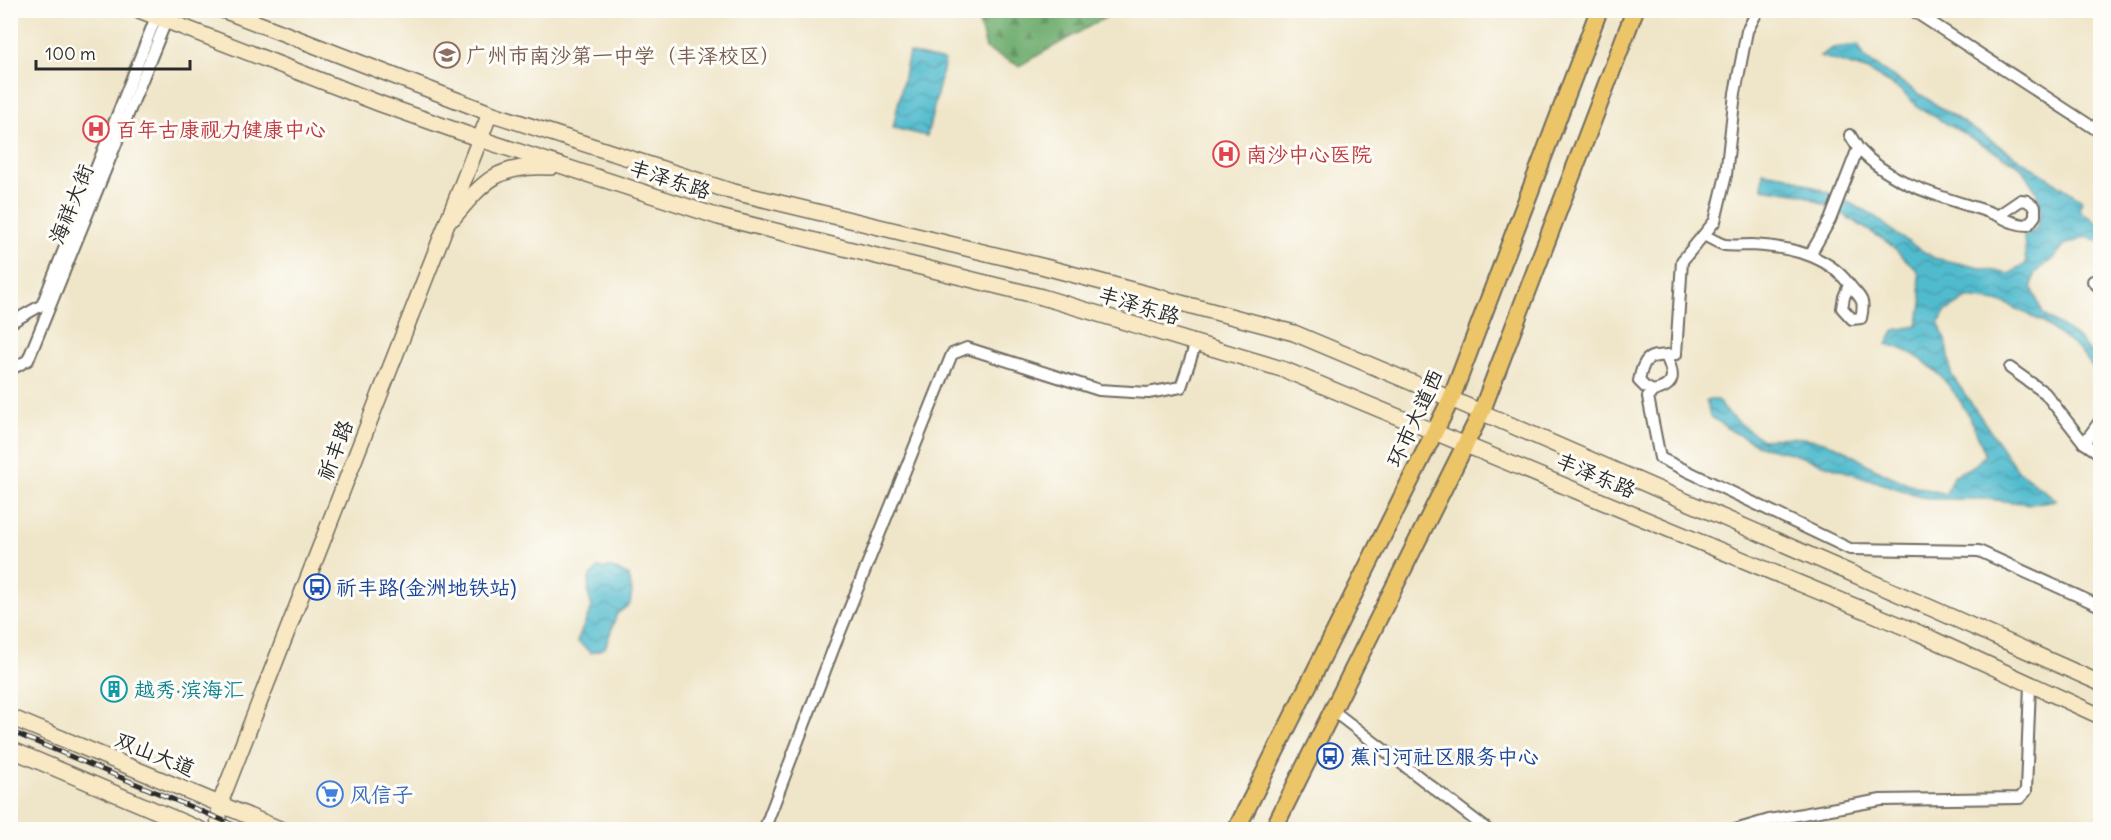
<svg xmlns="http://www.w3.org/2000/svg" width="2111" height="840" font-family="Delius,'LXGW WenKai TC',sans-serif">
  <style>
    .forest { fill: url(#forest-firs); stroke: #4c6b4c; stroke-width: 1.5 }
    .water { fill: url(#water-waves); stroke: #3e737c; stroke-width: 1.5 }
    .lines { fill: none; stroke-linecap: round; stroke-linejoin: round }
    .street-casing { stroke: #706c62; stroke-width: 14 }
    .secondary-casing { stroke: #706c62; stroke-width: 18 }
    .primary-casing { stroke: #706c62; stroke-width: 20 }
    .street { stroke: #fff; stroke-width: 10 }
    .secondary { stroke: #f8e8c3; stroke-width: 15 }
    .primary { stroke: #edc569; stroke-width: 16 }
    .rail-casing { stroke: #2b2b2b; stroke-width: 5 }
    .rail { stroke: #fdfcf7; stroke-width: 3; stroke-dasharray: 9; stroke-linecap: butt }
    .labels { text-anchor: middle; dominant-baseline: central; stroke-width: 6; stroke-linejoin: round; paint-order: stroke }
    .education-label { font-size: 21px; fill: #785e54; stroke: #fdfcf7; text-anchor: start }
    .health-label { font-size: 21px; fill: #be3a42; stroke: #fdfcf7; text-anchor: start }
    .street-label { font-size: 21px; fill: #2b2b2b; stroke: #fdfcf7 }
    .transit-label { font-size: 21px; fill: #164399; stroke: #fdfcf7; text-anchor: start }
    .culture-label { font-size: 21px; fill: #0d838f; stroke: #fdfcf7; text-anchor: start }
    .shop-label { font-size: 21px; fill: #366cbe; stroke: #fdfcf7; text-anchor: start }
  </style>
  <defs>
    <pattern id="forest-firs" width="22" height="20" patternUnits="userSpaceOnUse" patternTransform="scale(1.5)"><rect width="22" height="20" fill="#6cab6c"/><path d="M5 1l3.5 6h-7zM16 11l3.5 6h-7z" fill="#598b59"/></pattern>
    <pattern id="water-waves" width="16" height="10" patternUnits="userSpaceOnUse" patternTransform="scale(1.5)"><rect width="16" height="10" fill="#51bbce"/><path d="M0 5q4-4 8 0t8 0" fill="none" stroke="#4398a7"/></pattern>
  </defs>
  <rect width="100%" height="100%" fill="#fdfcf7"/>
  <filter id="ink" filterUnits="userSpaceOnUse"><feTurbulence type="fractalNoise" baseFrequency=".0167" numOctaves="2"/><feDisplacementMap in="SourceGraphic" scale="12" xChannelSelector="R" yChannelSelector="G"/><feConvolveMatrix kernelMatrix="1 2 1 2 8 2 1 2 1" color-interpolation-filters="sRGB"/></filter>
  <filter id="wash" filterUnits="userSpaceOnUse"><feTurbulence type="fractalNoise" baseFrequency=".008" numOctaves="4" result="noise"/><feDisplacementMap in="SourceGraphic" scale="24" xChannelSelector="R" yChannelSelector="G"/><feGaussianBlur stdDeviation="1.35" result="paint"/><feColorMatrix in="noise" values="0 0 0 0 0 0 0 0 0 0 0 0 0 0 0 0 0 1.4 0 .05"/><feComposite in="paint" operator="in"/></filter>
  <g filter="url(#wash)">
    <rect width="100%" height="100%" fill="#efe5c8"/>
    <!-- forest -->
    <polygon class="forest" points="976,11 976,10 1117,11 1019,66 986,49"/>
    <!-- water -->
    <g class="water">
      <path d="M1858 45 1866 59 2082 200 2079 210 2100 225V242L2087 237 2064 245 2056 256 2034 274 2032 288 2043 314 2078 338 2100 364V375L2077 348 2041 321 2005 303 1967 298 1945 312 1939 323 1948 349 1951 374 2017 470 2057 500 2030 504 1987 499H1929L1787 452 1762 447 1732 431 1710 416 1706 400H1717C1730 418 1745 428 1763 440 1788 435 1812 437 1836 446 1849 451 1860 461 1872 467 1896 480 1920 489 1946 494L1953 476 1975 465 1985 455C1969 407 1939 357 1887 344L1895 330 1917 326 1922 304 1918 271 1887 242 1838 211 1802 194 1762 188 1763 172 1788 176 1833 195 1872 214 1900 237 1934 258 2009 274 2026 264 2024 236 2036 229 2041 210 2036 191 2020 166 1921 109 1899 89 1869 71 1820 56 1833 48Z"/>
      <polygon points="909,53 945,61 927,136 893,128"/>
      <polygon points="598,568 612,568 628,575 632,591 630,604 617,614 605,648 591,653 577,641 592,607 588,594 589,578"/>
    </g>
  </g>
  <g filter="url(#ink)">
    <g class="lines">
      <!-- street casing -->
      <g class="street-casing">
        <g id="street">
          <polyline points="1912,10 2100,132"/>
          <path d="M1858 148C1892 186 1943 197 1989 212 2003 217 2013 225 2028 225L2035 216V207L2027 201 2021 200 1999 215"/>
          <path d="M1704 235C1710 238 1718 243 1725 245 1733 246 1743 245 1752 245 1787 247 1826 254 1848 283 1859 298 1866 297 1861 318L1852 319 1842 308 1844 297 1849 285"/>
          <polyline points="1810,255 1830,220 1858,148 1850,135"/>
          <polyline points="2093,281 2100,288"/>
          <polyline points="10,323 42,305 156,17"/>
          <path d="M1666 356C1675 375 1676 386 1653 391L1645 387 1639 381C1645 350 1652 358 1676 354L1682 261 1715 221 1726 175 1735 93 1747 31 1758 10"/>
          <polyline points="2010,368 2045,393 2084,443 2100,454"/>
          <polyline points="10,370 28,360 166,21"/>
          <polyline points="1653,391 1648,397 1660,458 1850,549 1979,551 2100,606"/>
          <polyline points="2084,443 2100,421"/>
          <polyline points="1332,710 1488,830"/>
          <polyline points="764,830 834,647 952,354 967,348 1099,390 1148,393 1181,387 1196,343"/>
          <polyline points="1735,830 1769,820 1881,800 2020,798 2026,791 2030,685"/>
        </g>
      </g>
      <!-- secondary casing -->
      <g class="secondary-casing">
        <g id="secondary">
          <polyline points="139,10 381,104 480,139 719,217 1042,297 1285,370 1919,633 2100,716"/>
          <polyline points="223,10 490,113 730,191 1045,267 1294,333 1451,399 1931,608 2100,683"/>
          <path d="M453 218C485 180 498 164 551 167"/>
          <polyline points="10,717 282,830"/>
          <polyline points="10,749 201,830"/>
          <polyline points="218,830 220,803 490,113"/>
        </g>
      </g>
      <!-- primary casing -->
      <g class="primary-casing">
        <g id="primary">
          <polyline points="1236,830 1451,399 1599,10"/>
          <polyline points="1273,830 1481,413 1635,10"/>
        </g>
      </g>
      <!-- street -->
      <use href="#street" class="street"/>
      <!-- secondary -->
      <use href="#secondary" class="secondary"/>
      <!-- primary -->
      <use href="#primary" class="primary"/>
      <!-- rail casing -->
      <g class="rail-casing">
        <polyline id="rail" points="10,731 246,830"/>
      </g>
      <!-- rail -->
      <use href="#rail" class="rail"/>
    </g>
  </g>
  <!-- icons -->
  <defs>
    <g id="school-ring" transform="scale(1.35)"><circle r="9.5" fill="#fdfcf7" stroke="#8d6e63" stroke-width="1.5"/><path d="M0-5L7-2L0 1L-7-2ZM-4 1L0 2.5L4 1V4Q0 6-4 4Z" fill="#8d6e63"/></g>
    <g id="hospital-ring" transform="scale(1.35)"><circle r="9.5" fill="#fdfcf7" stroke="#e0444e" stroke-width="1.5"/><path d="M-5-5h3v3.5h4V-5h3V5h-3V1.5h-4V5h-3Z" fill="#e0444e"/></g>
    <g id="bus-ring" transform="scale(1.35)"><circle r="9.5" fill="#fdfcf7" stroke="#1a4fb4" stroke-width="1.5"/><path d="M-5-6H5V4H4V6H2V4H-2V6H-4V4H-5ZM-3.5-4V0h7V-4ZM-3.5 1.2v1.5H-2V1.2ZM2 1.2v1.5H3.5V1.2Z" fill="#1a4fb4"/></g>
    <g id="building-ring" transform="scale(1.35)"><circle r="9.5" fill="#fdfcf7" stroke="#0f9aa8" stroke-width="1.5"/><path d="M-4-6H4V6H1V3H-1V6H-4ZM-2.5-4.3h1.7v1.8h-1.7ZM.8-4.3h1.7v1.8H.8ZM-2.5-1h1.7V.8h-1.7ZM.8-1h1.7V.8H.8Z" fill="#0f9aa8"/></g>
    <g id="supermarket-ring" transform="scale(1.35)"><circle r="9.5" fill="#fdfcf7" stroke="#3f7fe0" stroke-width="1.5"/><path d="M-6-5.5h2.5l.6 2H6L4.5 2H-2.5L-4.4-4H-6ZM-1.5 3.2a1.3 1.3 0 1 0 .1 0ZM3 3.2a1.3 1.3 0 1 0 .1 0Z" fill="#3f7fe0"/></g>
  </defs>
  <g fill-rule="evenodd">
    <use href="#school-ring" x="447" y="55"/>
    <use href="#hospital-ring" x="96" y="129"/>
    <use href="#hospital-ring" x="1226" y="154"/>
    <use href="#bus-ring" x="317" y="587"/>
    <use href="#building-ring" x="114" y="689"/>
    <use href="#bus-ring" x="1330" y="756"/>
    <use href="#supermarket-ring" x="330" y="794"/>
  </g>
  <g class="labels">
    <!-- education labels -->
    <g class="education-label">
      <text x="466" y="55">广州市南沙第一中学（丰泽校区）</text>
    </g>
    <!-- health labels -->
    <g class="health-label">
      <text x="116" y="129">百年古康视力健康中心</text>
      <text x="1246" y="154">南沙中心医院</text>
    </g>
    <!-- street labels -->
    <g class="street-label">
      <text transform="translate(670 179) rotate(18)">丰泽东路</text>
      <text transform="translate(71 204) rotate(-68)">海祥大街</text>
      <text transform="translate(1139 305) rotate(17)">丰泽东路</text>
      <text transform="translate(1415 418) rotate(-65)">环市大道西</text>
      <text transform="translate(335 450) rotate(-69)">祈丰路</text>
      <text transform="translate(1596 475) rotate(23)">丰泽东路</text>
      <text transform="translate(155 754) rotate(22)">双山大道</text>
    </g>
    <!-- transit labels -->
    <g class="transit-label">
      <text x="336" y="587">祈丰路(金洲地铁站)</text>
      <text x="1350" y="756">蕉门河社区服务中心</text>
    </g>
    <!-- culture labels -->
    <g class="culture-label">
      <text x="134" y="689">越秀·滨海汇</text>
    </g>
    <!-- shop labels -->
    <g class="shop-label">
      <text x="350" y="794">风信子</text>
    </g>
  </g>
  <!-- margin -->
  <rect width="2111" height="840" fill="none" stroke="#fdfcf7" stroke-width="36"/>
  <!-- scale -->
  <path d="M36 60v9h154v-9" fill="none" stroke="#2b2b2b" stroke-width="3"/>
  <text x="45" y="60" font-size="18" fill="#2b2b2b" stroke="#fdfcf7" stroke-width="4.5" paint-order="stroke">100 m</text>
</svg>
